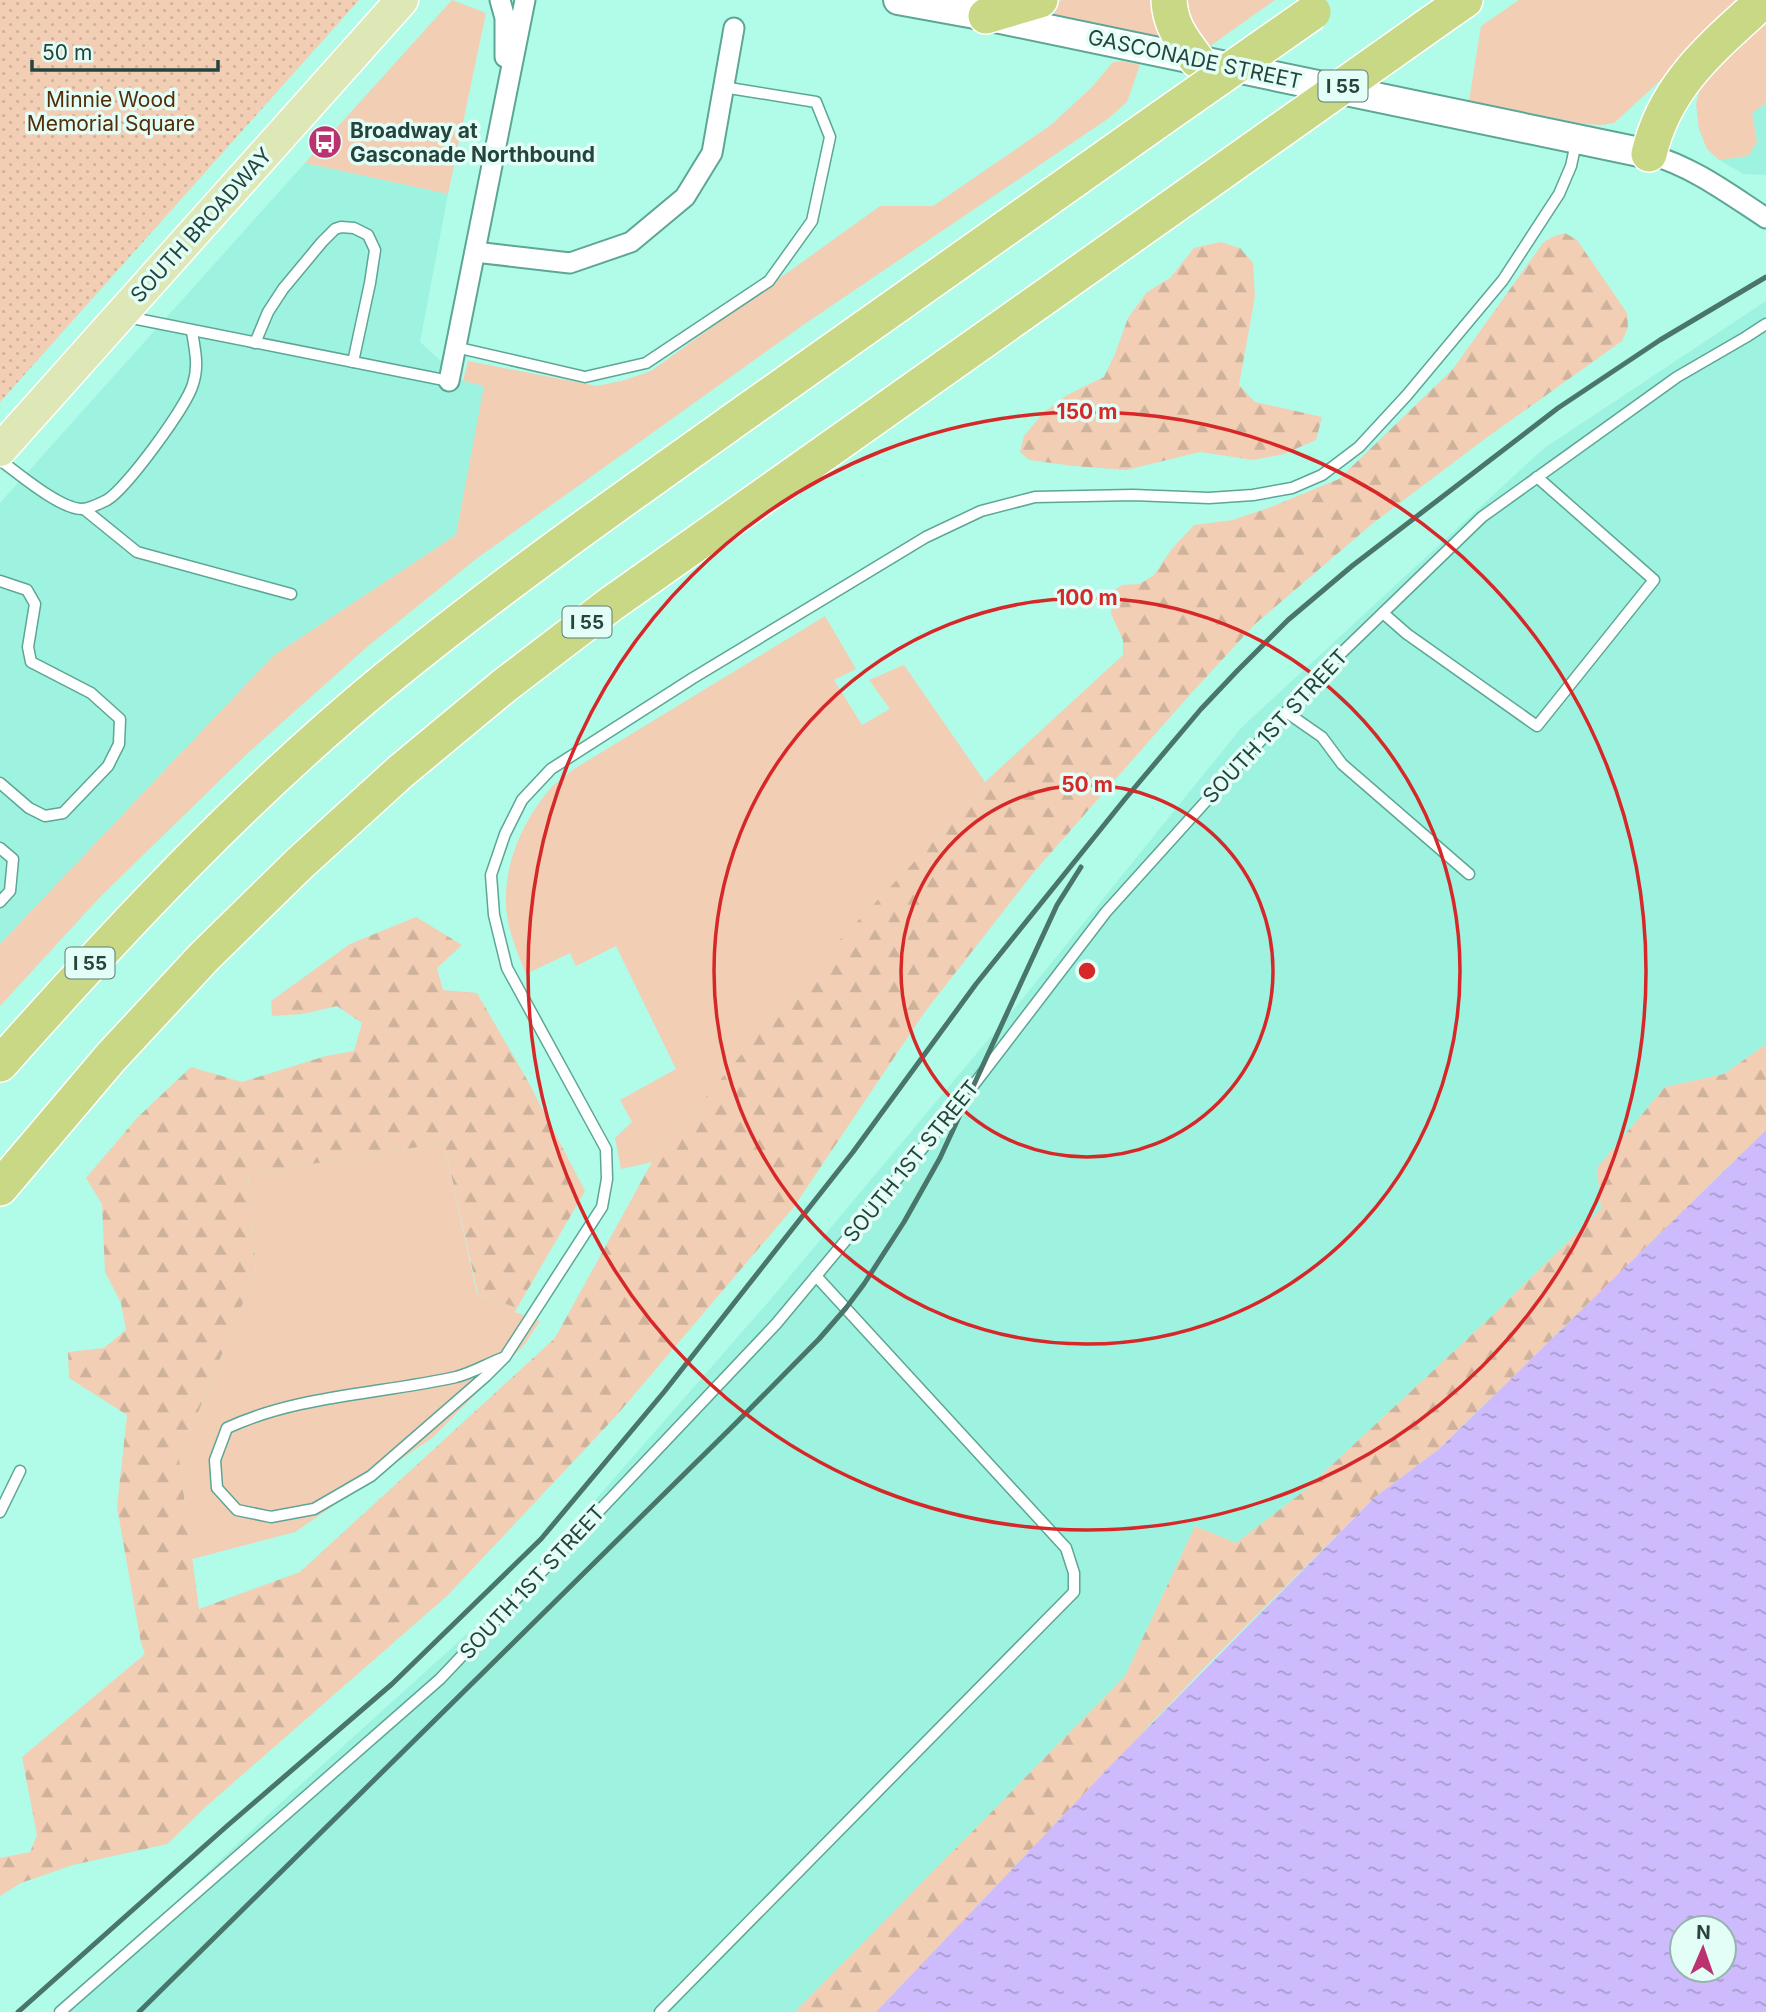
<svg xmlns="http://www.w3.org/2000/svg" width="1766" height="2012" font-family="Inter,sans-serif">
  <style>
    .built { fill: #9df3df }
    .grass { fill: #f2ceb4 }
    .forest { fill: url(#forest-firs) }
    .park { fill: url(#park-dots) }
    .water { fill: url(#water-ripples); fill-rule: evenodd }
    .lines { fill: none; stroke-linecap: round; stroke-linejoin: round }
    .lane-casing { stroke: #5da696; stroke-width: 13 }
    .street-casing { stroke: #5da696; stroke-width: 23 }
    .secondary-casing { stroke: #5da696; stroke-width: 32 }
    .primary-casing { stroke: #fff; stroke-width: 35 }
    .highway-casing { stroke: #fff; stroke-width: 38 }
    .lane { stroke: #fff; stroke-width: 10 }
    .street { stroke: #fff; stroke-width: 19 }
    .secondary { stroke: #fff; stroke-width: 28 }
    .primary { stroke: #dee8b6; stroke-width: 32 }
    .highway { stroke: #c8d885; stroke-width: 35 }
    .rail { stroke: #4a756b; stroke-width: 5 }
    .highway-bridge-casing { stroke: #fff; stroke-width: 38; stroke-linecap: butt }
    .highway-bridge { stroke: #c8d885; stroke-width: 35 }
    .ring { fill: none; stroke: #d62828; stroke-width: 3.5 }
    .labels { text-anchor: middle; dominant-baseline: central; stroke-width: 7; stroke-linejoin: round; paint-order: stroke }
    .shield { fill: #e2fef7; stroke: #5e7c75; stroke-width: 2 }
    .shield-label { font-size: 19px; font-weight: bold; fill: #25443d }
    .street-label { font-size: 21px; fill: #25443d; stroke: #e2fef7 }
    .park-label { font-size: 21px; fill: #542d08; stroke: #e2fef7 }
    .poi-label { font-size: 21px; font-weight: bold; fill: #25443d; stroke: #e2fef7; text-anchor: start }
    .centre { fill: #d62828; stroke: #e2fef7; stroke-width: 3.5 }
    .ring-label { font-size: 21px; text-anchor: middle; font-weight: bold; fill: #d62828; stroke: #e2fef7; stroke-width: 7; stroke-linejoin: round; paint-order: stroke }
  </style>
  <defs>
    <pattern id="forest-firs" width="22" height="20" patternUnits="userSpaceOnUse" patternTransform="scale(1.75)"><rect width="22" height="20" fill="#f2ceb4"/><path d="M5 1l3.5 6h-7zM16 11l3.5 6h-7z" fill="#cfb29c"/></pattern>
    <pattern id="park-dots" width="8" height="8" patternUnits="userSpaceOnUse" patternTransform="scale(1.75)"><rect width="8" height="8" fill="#f2ceb4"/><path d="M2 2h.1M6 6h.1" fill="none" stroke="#cfb29c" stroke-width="1.8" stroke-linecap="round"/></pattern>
    <pattern id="water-ripples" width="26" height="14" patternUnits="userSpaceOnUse" patternTransform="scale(1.75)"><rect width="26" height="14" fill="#cebbfd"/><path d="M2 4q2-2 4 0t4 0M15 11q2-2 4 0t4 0" fill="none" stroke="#a79ace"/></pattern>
  </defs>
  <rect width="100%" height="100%" fill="#b1fbe9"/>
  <!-- built -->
  <g class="built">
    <polygon points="1766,103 1766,175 1744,174 1719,160 1748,156 1757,142 1752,113"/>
    <polygon points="305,163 448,194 420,342 463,381 485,386 456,535 273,656 0,944 0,503"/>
    <polygon points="1766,301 1766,1044 1724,1074 1665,1087 1597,1168 1601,1209 1495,1313 1304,1491 1236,1543 1195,1526 1125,1676 795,2012 59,2012 286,1798 520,1586 770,1300 1024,997 1241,728 1543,449"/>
  </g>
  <!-- grass -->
  <g class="grass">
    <polygon points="452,0 486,13 448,194 305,163"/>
    <polygon points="1062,0 1153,0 1154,18 1160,34 1157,40 1036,17 1044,8"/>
    <polygon points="1185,0 1275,0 1210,46 1194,31"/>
    <polygon points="1519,0 1748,0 1614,123 1601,125 1584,124 1469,101 1481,26"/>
    <polygon points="1766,12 1766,103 1752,113 1757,142 1748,156 1719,160 1707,149 1699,129 1696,104 1702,80"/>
    <polygon points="1123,61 1140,65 1127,102 1109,118 806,323 476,559 367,647 250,751 100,897 0,1006 0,944 273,656 456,535 484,386 463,381 468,361 597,386 625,380 651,371 880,206 933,206 1051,125 1092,87 1113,62"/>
    <path d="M825 616 856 669 834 680 862 725 890 709 869 680 904 665 985 782 954 820 815 967 652 1162 621 1169 615 1138 632 1122 620 1100 676 1069 616 946 576 966 570 953 526 974C519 957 512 940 508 922 499 875 519 826 549 790 556 782 566 776 574 769Z"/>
    <polygon points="444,1143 477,1294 517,1308 515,1312 540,1321 525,1344 432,1438 295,1532 192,1559 179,1459 256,1271 248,1174"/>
  </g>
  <!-- forest -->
  <g class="forest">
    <polygon points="1565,233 1577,240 1627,313 1628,327 1622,341 1486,438 1372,524 1255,624 1186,699 1034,872 924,1013 793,1208 616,1416 447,1596 210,1803 167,1844 73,1865 21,1883 0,1896 0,1858 30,1852 37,1835 22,1757 145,1654 141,1643 117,1507 127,1415 69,1378 68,1352 104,1348 126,1330 121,1303 105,1272 102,1204 86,1178 137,1118 191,1067 242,1082 326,1056 354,1051 362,1023 337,1006 302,1014 272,1016 271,1001 350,944 416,917 462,945 437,968 443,990 477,993 530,1085 585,1191 517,1308 478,1294 444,1143 248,1174 256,1271 179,1459 199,1609 300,1572 555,1338 652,1162 815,966 954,820 985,782 1123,655 1123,640 1111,614 1112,592 1122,585 1140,584 1154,575 1171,550 1194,525 1233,520 1271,507 1339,479 1453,369 1543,243 1552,237"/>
    <polygon points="1220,242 1240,248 1253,263 1255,296 1239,385 1255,402 1322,417 1316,440 1284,454 1253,460 1200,452 1126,470 1074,466 1029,460 1020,452 1024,436 1043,413 1067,395 1104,377 1115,354 1128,318 1147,292 1170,278 1194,248"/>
    <polygon points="1766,1044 1766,1130 1439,1449 1374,1498 1207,1665 876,2012 795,2012 1125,1676 1195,1526 1236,1543 1304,1491 1495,1313 1601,1209 1597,1168 1665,1087 1724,1074"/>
  </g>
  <!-- park -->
  <polygon class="park" points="0,0 359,0 0,402"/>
  <!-- water -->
  <path class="water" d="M1766 1130V2012H876L1116 1760 1374 1498 1439 1449ZM1682 1928H1724V1970H1682Z"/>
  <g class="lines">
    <!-- lane casing -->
    <g class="lane-casing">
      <g id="lane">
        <polyline points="127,317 449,381"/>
        <polyline points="255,343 268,312 283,289 322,242 335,229 341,227 354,228 368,235 375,250 370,283 353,362"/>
        <polyline points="455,347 585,377 646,363 769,281 812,221 830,137 816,102 723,87"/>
        <path d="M0 460C19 474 60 509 82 509 89 509 101 503 107 500 126 489 187 406 193 384 199 366 195 350 192 332"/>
        <polyline points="84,509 137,552 291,594"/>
        <polyline points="0,581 27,590 35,604 28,647 31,662 91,693 120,719 119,744 108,766 63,813 45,816 29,808 0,783"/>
        <polyline points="1383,613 1407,634 1537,726 1654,580 1537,477"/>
        <polyline points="1286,712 1322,737 1342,764 1469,874"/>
        <polyline points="0,848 13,859 10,891 0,902"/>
        <path d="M505 1357C489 1363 472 1373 456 1377 380 1394 298 1395 227 1428L215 1460 217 1488 237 1510 271 1517 314 1509 371 1476 486 1376 505 1357 602 1207 607 1179 606 1149 507 968 494 915 491 875 505 834 522 800 551 769 693 678 926 537 981 511 1035 497 1133 495 1209 498 1253 495 1292 488 1322 475 1359 447 1407 395 1503 280 1559 194 1571 166 1576 143"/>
        <polyline points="0,1512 20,1471"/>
        <polyline points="60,2012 440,1679 776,1324 956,1108 1106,912 1327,667 1482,517 1677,377 1746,337 1766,324"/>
        <polyline points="660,2012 1074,1592 1074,1573 1066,1548 816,1276"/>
      </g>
    </g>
    <!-- street casing -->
    <g class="street-casing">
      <g id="street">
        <polyline points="500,0 505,18 505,57"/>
        <path d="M1649 154C1695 168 1726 192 1766 218"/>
        <polyline points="475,252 570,263 631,242 685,197 712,153 734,28"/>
        <polyline points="449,381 525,0"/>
      </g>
    </g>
    <!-- secondary casing -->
    <g class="secondary-casing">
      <polyline id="secondary" points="898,0 986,16 1649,154"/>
    </g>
    <!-- primary casing -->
    <g class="primary-casing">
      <polyline id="primary" points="0,450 402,0"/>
    </g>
    <!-- highway casing -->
    <g class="highway-casing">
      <g id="highway">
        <path d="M1169 0C1170 25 1182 40 1197 60"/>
        <polyline points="986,16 1040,0"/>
        <polyline points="1432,23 1465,0"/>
        <path d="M1649 154C1665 84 1714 46 1764 0"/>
        <path d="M0 1064C120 929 245 795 385 680 500 586 622 500 743 414 883 315 1023 216 1163 117"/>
        <polyline points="0,1188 111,1057 204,957 299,864 400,772 505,685 611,604 1254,149"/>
      </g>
    </g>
    <!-- lane -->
    <use href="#lane" class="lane"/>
    <!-- street -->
    <use href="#street" class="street"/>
    <!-- secondary -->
    <use href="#secondary" class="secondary"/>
    <!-- primary -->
    <use href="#primary" class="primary"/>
    <!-- highway -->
    <use href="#highway" class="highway"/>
    <!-- rail -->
    <g class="rail">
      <polyline points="18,2012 227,1826 392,1684 541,1539 664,1392 853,1152 976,984 1125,799 1201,709 1238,670 1288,620 1352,566 1558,408 1660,340 1766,277"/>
      <polyline points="139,2012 736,1423 819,1339 846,1308 864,1284 904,1222 940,1158 1057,905 1081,867"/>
    </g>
    <!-- highway-bridge casing -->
    <g class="highway-bridge-casing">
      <g id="highway-bridge">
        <polyline points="1163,117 1313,12"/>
        <polyline points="1254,149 1432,23"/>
      </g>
    </g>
    <!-- highway-bridge -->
    <use href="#highway-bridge" class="highway-bridge"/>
  </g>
  <!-- distance rings -->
  <g class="ring">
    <circle cx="1087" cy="971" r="186"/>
    <circle cx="1087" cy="971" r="373"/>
    <circle cx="1087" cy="971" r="559"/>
  </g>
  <!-- icons -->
  <defs>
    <g id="bus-disc" transform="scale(1.75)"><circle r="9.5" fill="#ba326f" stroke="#e2fef7"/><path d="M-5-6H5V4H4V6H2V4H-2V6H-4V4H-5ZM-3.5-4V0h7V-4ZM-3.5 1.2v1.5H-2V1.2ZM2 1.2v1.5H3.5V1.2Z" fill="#fff"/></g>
  </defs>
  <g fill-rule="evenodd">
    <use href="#bus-disc" x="325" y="142"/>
  </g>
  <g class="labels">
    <!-- shield labels -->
    <g class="shield">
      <rect x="1318.5" y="70.5" width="49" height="31" rx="5"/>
      <rect x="562.5" y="606.5" width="49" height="31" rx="5"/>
      <rect x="65.5" y="947.5" width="49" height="31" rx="5"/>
    </g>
    <g class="shield-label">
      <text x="1343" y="86">I 55</text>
      <text x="587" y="622">I 55</text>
      <text x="90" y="963">I 55</text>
    </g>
    <!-- street labels -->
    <g class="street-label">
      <text transform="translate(1195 59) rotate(12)">GASCONADE STREET</text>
      <text transform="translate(201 225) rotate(-48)">SOUTH BROADWAY</text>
      <text transform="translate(1275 726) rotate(-47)">SOUTH 1ST STREET</text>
      <text transform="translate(911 1161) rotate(-51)">SOUTH 1ST STREET</text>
      <text transform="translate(532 1582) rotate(-47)">SOUTH 1ST STREET</text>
    </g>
    <!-- park labels -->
    <g class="park-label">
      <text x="111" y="99">Minnie Wood<tspan x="111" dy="24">Memorial Square</tspan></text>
    </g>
    <!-- poi labels -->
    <g class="poi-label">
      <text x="350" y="130">Broadway at<tspan x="350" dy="24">Gasconade Northbound</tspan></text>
    </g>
  </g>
  <circle cx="1087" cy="971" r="10" class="centre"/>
  <g class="ring-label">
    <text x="1087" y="419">150 m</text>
    <text x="1087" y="605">100 m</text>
    <text x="1087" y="792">50 m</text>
  </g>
  <!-- north arrow -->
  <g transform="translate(1703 1949) rotate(2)"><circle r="33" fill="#e2fef7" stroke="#96b4ad" stroke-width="2"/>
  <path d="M0-5L12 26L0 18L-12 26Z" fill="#ba326f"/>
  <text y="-10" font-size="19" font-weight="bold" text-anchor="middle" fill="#25443d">N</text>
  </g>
  <!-- scale -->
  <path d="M32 60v10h186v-10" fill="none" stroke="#25443d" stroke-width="3.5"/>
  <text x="42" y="60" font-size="21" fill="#25443d" stroke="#e2fef7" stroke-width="5" paint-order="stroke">50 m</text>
</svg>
